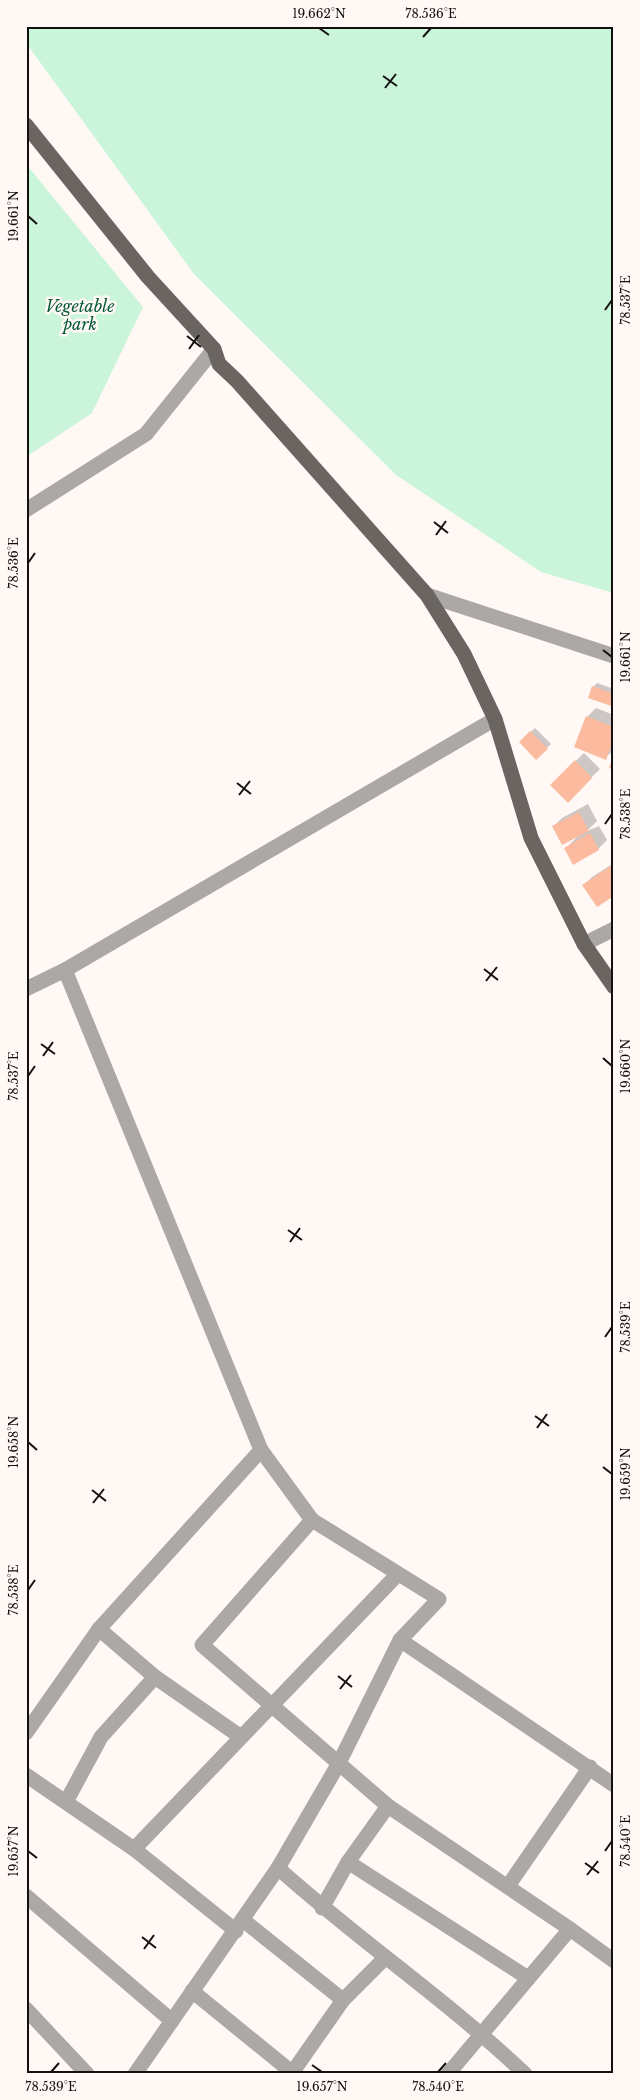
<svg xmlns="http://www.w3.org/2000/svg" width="640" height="2100" font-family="'Libre Baskerville',serif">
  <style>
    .green { fill: #caf5db }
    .shadow { fill: #0003 }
    .building { fill: #fcbb9e }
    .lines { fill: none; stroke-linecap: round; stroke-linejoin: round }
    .minor { stroke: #aba8a6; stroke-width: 15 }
    .major { stroke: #6b6562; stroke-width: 15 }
    .ticks { fill: none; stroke: #13100f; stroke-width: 2 }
    .labels { text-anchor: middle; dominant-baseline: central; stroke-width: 5; stroke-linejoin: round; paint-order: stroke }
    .park-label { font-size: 16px; font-style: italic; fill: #045937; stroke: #fff8f5 }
    .neatline { fill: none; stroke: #13100f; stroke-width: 2 }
    .ticks-label { font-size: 12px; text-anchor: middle; fill: #13100f }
  </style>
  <rect width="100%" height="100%" fill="#fff8f5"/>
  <!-- green -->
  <g class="green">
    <polygon points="35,26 614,26 614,593 541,572 396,475 194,274 26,43 26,32"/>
    <polygon points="26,164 143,307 92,413 26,457"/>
  </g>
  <!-- shadow -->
  <g class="shadow">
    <polygon points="597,683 614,689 614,705 593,687"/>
    <polygon points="596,708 614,715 614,750 605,758 587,717"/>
    <polygon points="535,728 551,744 536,758 520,742"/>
    <polygon points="584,753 600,769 568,801 551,785"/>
    <polygon points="588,804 597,821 587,831 599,826 607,840 598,849 574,863 565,849 577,837 554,826 562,818"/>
    <polygon points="614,863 614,895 584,885 592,877"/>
  </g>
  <!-- building -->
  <g class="building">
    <polygon points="592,686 614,694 614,707 588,698"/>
    <polygon points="586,716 614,727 614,739 606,760 574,747"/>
    <polygon points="530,731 548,749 536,760 519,742"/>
    <polygon points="614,754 614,770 609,768"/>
    <polygon points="575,760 592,778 568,803 550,785"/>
    <polygon points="579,812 589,831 562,845 552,826"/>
    <polygon points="590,833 599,850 573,865 564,848"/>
    <polygon points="614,864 614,896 597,907 582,885"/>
  </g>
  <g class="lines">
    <!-- minor -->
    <g class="minor">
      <polyline points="26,510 146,434 214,349"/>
      <polyline points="427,595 614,656"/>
      <polyline points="584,944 614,929"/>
      <polyline points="65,970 261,1450 312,1520 439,1599 400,1640 614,1785"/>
      <polyline points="26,989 65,970 495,719"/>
      <polyline points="312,1520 202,1645 388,1806 570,1929 614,1961"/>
      <polyline points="99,1629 155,1677 241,1737"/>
      <polyline points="26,1733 99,1629 261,1450"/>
      <polyline points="26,1775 134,1849 398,1574"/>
      <polyline points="66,1802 101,1737 155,1677"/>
      <polyline points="134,1849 236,1931"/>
      <polyline points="348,1862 528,1978"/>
      <path d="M278 1868C358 1940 447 2000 525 2074"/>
      <polyline points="508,1886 590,1767"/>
      <polyline points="26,1896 172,2021"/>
      <polyline points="322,1908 348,1862 388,1806"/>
      <polyline points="243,1920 343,2000"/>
      <polyline points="192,1991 294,2074"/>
      <polyline points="26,2009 87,2074"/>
      <polyline points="292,2073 343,2000 385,1958"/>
      <polyline points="135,2074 278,1868 339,1763 400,1640"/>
      <polyline points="448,2074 570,1929"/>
    </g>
    <!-- major -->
    <polyline class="major" points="26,125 148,277 214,349 219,364 237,381 427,595 464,654 495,719 531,838 584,944 614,987"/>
  </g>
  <!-- ticks -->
  <path class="ticks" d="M319 28 329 35M423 37 431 28M383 76 397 86M385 88 396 74M28 216 37 224M605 310 612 300M187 336 201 347M189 349 199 335M434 522 448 533M436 535 446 521M28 563 35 553M603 650 612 657M237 783 251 794M239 795 250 781M605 824 612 814M484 969 498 980M486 981 497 967M41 1044 55 1054M43 1056 53 1042M603 1058 612 1066M28 1076 35 1066M288 1230 302 1240M290 1242 300 1228M605 1337 612 1327M535 1416 549 1426M537 1428 547 1414M28 1442 37 1450M603 1467 612 1474M92 1490 106 1501M93 1503 104 1489M28 1590 35 1580M338 1676 352 1687M340 1689 351 1675M28 1851 37 1858M605 1851 612 1841M585 1863 599 1873M587 1875 598 1861M142 1937 156 1948M144 1949 154 1935M312 2065 322 2072M51 2072 59 2063M438 2072 446 2063"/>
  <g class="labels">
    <!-- park labels -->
    <g class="park-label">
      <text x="80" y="306">Vegetable<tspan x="80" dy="18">park</tspan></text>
    </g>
  </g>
  <!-- border -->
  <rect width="640" height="2100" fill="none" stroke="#fff8f5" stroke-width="55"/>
  <rect x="28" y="28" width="584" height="2044" class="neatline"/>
  <g class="ticks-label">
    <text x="319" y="18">19.662°N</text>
    <text x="431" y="18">78.536°E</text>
    <text transform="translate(14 216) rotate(-90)" y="4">19.661°N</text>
    <text transform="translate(626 300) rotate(-90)" y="4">78.537°E</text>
    <text transform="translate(14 563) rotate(-90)" y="4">78.536°E</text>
    <text transform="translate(626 657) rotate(-90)" y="4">19.661°N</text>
    <text transform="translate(626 814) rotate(-90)" y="4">78.538°E</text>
    <text transform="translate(626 1066) rotate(-90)" y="4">19.660°N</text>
    <text transform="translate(14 1076) rotate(-90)" y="4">78.537°E</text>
    <text transform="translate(626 1327) rotate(-90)" y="4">78.539°E</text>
    <text transform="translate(14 1442) rotate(-90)" y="4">19.658°N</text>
    <text transform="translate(626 1474) rotate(-90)" y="4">19.659°N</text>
    <text transform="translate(14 1590) rotate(-90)" y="4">78.538°E</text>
    <text transform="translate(626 1841) rotate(-90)" y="4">78.540°E</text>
    <text transform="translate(14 1851) rotate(-90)" y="4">19.657°N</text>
    <text x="51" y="2091">78.539°E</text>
    <text x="322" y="2091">19.657°N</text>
    <text x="438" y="2091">78.540°E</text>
  </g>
</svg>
